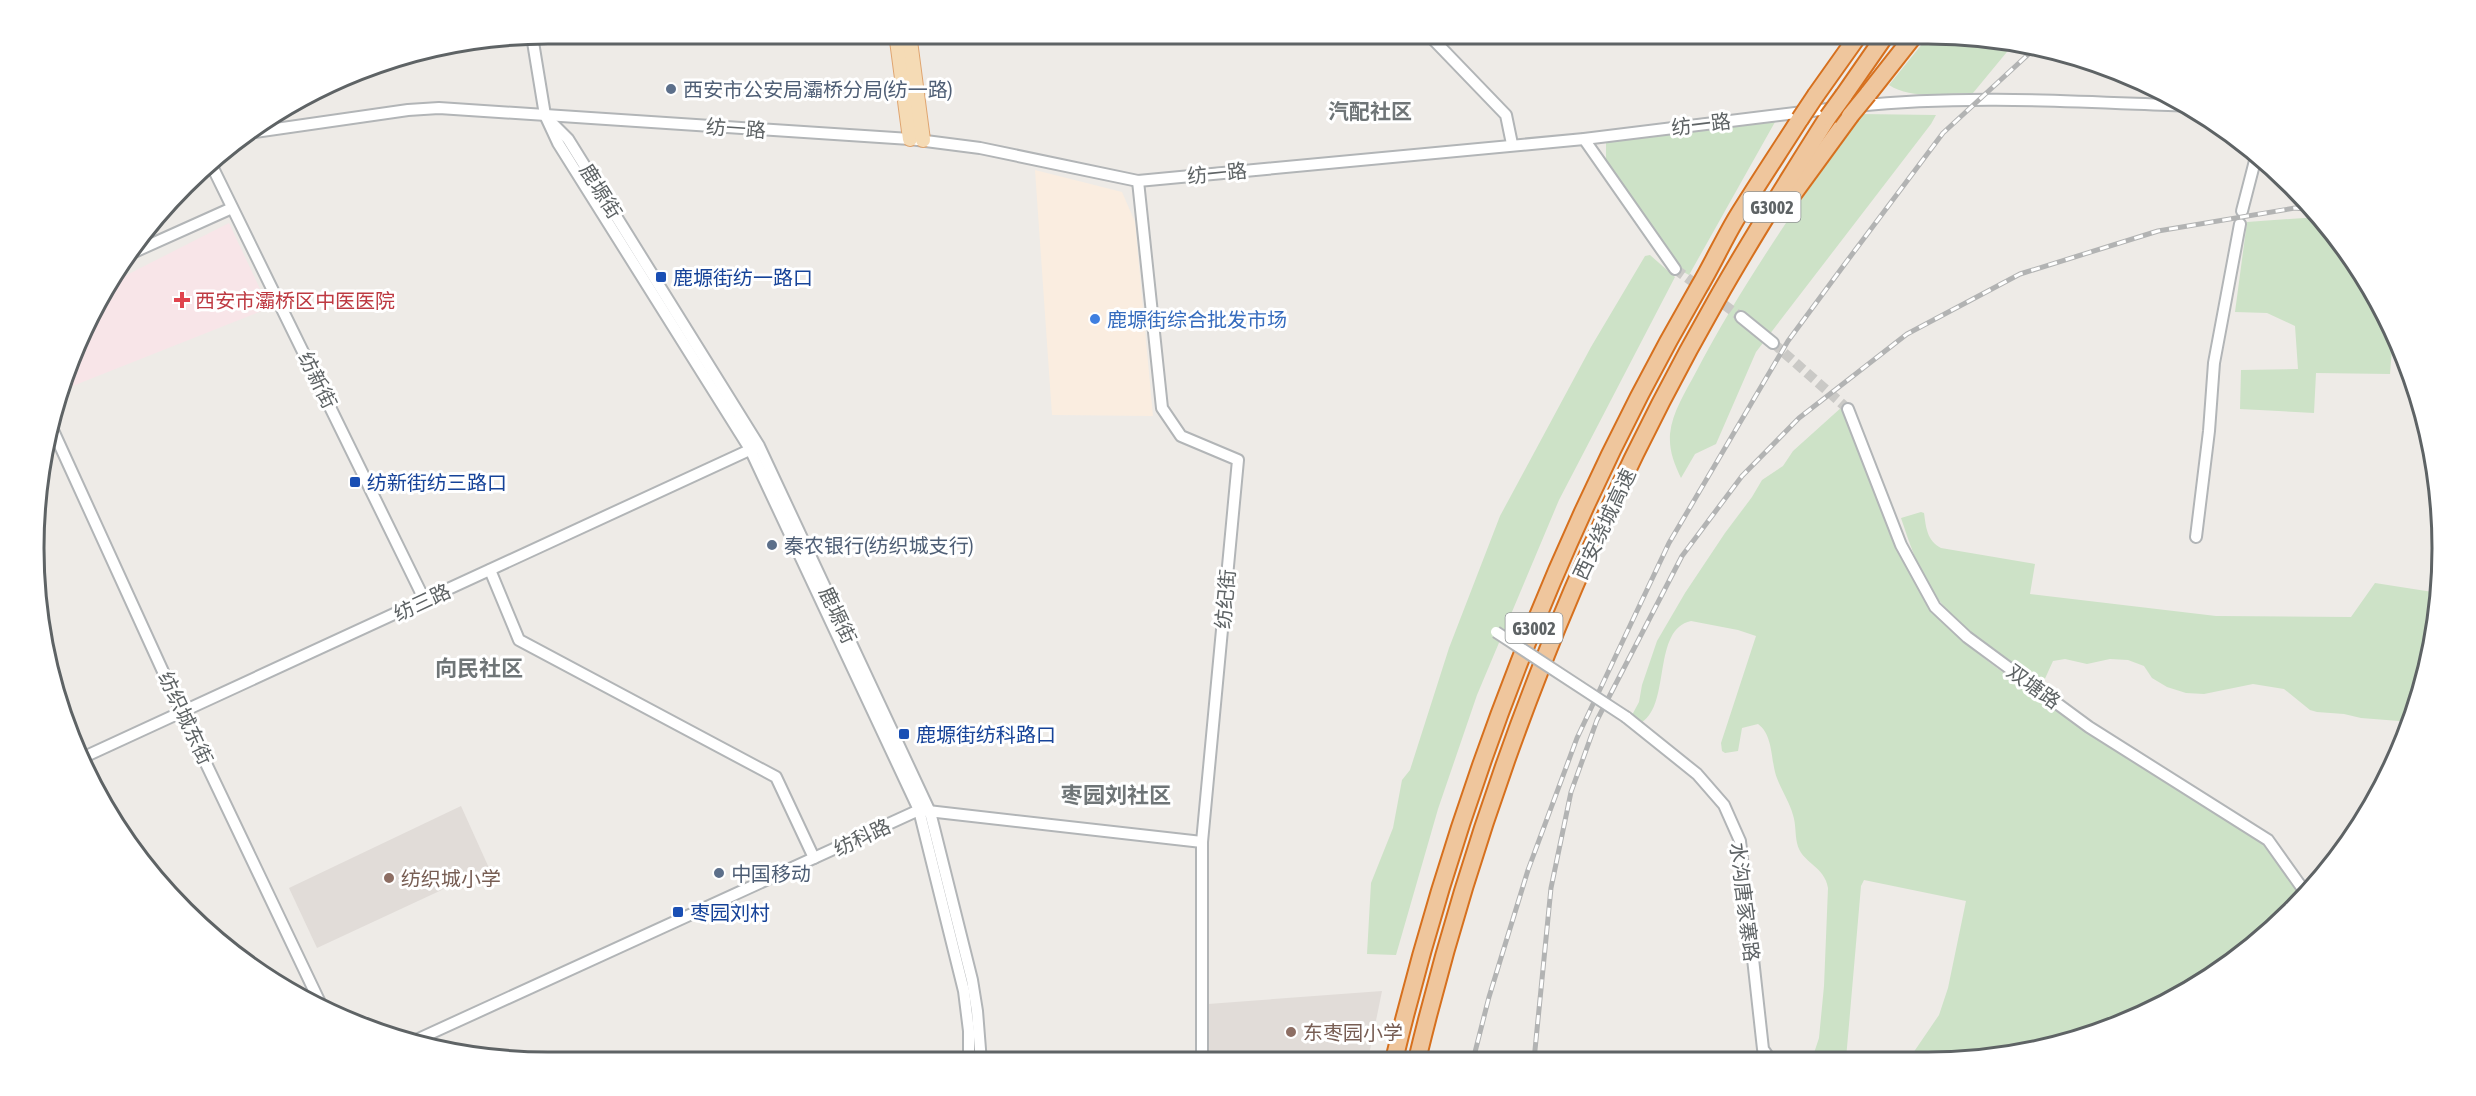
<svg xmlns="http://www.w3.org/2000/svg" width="2476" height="1096" font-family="'Asap Condensed','Noto Sans SC',sans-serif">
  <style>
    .commercial { fill: #faede0 }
    .education { fill: #e1dcd8 }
    .medical { fill: #f8e5e8 }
    .grass { fill: #cde2c7 }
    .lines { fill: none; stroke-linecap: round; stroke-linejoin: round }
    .minor-tunnel { stroke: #cac9c6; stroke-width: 10; stroke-dasharray: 10 5; stroke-linecap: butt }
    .minor-casing { stroke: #b2b5b7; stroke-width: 14 }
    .major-casing { stroke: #dfa46f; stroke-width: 16 }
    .highway-casing { stroke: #d6701e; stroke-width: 20 }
    .minor { stroke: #fff; stroke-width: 10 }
    .major { stroke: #f5dbb5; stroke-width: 14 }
    .highway { stroke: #efc69d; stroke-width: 16 }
    .rail-casing { stroke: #b2b3b3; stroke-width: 5 }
    .rail { stroke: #fff; stroke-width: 3; stroke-dasharray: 9; stroke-linecap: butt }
    .minor-bridge-casing { stroke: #b2b5b7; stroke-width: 14; stroke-linecap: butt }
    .highway-bridge-casing { stroke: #d6701e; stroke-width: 20; stroke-linecap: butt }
    .minor-bridge { stroke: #fff; stroke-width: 10 }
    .highway-bridge { stroke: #efc69d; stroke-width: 16 }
    .service-dot { fill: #5c6f8a; stroke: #fff; stroke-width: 2 }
    .transit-dot { fill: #1a4fb4; stroke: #fff; stroke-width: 2 }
    .health-dot { fill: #e0444e; stroke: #fff; stroke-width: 2 }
    .shop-dot { fill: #3f7fe0; stroke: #fff; stroke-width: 2 }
    .education-dot { fill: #8d6e63; stroke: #fff; stroke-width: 2 }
    .labels { text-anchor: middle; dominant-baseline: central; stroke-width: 6; stroke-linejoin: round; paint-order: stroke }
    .shield { fill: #fff; stroke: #8e9293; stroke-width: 1.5 }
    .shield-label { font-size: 18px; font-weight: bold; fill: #5e6365 }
    .service-label { font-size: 20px; fill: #4e5e75; stroke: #fff; text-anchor: start }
    .street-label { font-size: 20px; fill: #5e6365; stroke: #fff }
    .transit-label { font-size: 20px; fill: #164399; stroke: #fff; text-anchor: start }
    .health-label { font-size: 20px; fill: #be3a42; stroke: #fff; text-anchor: start }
    .shop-label { font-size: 20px; fill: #366cbe; stroke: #fff; text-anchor: start }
    .education-label { font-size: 20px; fill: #785e54; stroke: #fff; text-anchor: start }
    .neighbourhood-label { font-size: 21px; font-weight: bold; fill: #6f7577; stroke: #fff }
    .quarter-label { font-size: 22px; font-weight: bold; fill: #6f7577; stroke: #fff }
    .rim { fill: none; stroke: #5e6365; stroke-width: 3 }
  </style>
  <rect width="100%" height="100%" fill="#eeebe7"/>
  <!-- commercial -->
  <polygon class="commercial" points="1035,170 1122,192 1135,222 1153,416 1052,415"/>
  <!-- education -->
  <g class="education">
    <polygon points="461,806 489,868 317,948 289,888"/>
    <polygon points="1382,991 1368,1060 1207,1061 1208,1004"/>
  </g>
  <!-- medical -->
  <polygon class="medical" points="229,223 269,308 65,389 102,291 107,285"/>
  <!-- grass -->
  <g class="grass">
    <path d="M1931 33 2011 47 1973 93C1947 93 1912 100 1889 85Z"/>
    <path d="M1860 114 1936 115 1931 124 1756 352 1716 444 1695 454 1681 478C1674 463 1669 451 1670 434 1672 412 1686 391 1696 372 1743 282 1803 198 1860 114Z"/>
    <polygon points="1775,122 1689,275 1680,270 1606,161 1606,141"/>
    <path d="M2304 218H2321C2352 251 2384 305 2401 349L2392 348 2390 374 2316 373 2314 413 2240 409 2241 370 2298 369 2295 326 2267 313 2235 312 2247 222Z"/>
    <polygon points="1650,255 1675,277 1559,500 1477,695 1438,809 1396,955 1367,954 1371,883 1393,828 1402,780 1410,770 1449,648 1500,516 1591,347 1645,256"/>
    <path d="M1843 406 1856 425 1911 575C1947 646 2024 685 2088 727 2142 762 2195 797 2248 831L2268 848 2307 890 2267 935 2125 1024 1996 1059H1909L1939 1015 1948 988 1966 901 1864 880 1861 886 1846 1059H1812L1819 1038 1824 986 1828 888C1825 866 1801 863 1797 843 1795 834 1796 824 1793 815 1789 800 1779 787 1775 772 1771 756 1772 734 1758 724L1742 728 1738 751 1725 753 1722 751 1721 743 1756 636 1738 630 1691 621C1652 629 1671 704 1642 722L1632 715 1639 702 1642 685 1657 641 1685 593 1725 533 1752 497 1762 480 1783 466 1793 451Z"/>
    <path d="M1921 512 1924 513C1926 527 1927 541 1941 548L2035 564 2030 594 2216 616 2351 617 2375 583 2439 593V616L2416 714 2412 722 2361 718 2344 714 2317 712 2310 710 2284 689 2253 684 2204 694 2186 693 2167 687 2152 678 2144 666 2128 660 2110 659 2087 664 2065 659 2053 661 2043 683C2003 658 1958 631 1932 590 1918 569 1909 542 1901 518Z"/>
  </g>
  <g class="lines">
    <!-- minor-tunnel -->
    <g class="minor-tunnel">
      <polyline points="1675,269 1741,317"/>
      <polyline points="1773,343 1848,409"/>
    </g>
    <!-- minor casing -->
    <g class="minor-casing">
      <g id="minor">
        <polyline points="1427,33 1506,115 1512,144"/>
        <polyline points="532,36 545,115 558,143 750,449 919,810 964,991 969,1031 969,1062"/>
        <path d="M1857 106C1967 94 2080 102 2191 106"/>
        <polyline points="551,122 568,139 759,446 930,812 972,980 977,1011 981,1062"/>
        <polyline points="248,133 408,110 439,108 910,139 980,148 1138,181 1584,139 1836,108"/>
        <polyline points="1584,139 1675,269"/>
        <polyline points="209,160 425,601"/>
        <polyline points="1138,181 1162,408 1181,436 1238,460 1202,842 1202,1061"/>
        <polyline points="2242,211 2257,153"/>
        <polyline points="134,252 232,208"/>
        <polyline points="1741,317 1773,343"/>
        <polyline points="1848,409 1901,545 1935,607 1967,637 2089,727 2268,840 2305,892"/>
        <polyline points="51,426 181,711 323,1009"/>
        <polyline points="2196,537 2209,431 2214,363 2240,224"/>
        <polyline points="490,570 519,640 776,777 814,858"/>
        <polyline points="1626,717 1697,774 1724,805 1740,841 1763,1049 1770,1059"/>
        <polyline points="84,757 756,447"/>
        <polyline points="414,1041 919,810 1202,842"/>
      </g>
    </g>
    <!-- major casing -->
    <g class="major-casing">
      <g id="major">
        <polyline points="896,33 910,139"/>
        <polyline points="909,33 923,140"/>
      </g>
    </g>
    <!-- highway casing -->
    <g class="highway-casing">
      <g id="highway">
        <polyline points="1868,94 1916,33"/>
        <polyline points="1816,95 1860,33"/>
        <polyline points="1844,95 1887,33"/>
        <polyline points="1780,212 1850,116"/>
        <path d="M1394 1060C1458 795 1562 523 1699 287 1712 265 1723 241 1736 219 1757 185 1779 152 1800 119"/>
        <path d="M1417 1060C1481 795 1582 536 1717 299 1752 237 1790 177 1828 117"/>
      </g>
    </g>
    <!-- minor -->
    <use href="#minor" class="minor"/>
    <!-- major -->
    <use href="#major" class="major"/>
    <!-- highway -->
    <use href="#highway" class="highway"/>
    <!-- rail casing -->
    <g class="rail-casing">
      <g id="rail">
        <polyline points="1473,1060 1489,997 1528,870 1577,738 1669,543 1788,341 1847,261 1943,133 2033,50"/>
        <polyline points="1534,1060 1551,888 1571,792 1597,720 1682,556 1742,476 1799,418 1907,334 2020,274 2158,231 2295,208 2313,210"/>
      </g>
    </g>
    <!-- rail -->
    <use href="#rail" class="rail"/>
    <!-- minor-bridge casing -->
    <g class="minor-bridge-casing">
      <polyline id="minor-bridge" points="1496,632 1626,717"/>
    </g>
    <!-- highway-bridge casing -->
    <g class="highway-bridge-casing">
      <g id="highway-bridge">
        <polyline points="1850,116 1868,94"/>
        <polyline points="1828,117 1844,95"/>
        <polyline points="1800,119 1816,95"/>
      </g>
    </g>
    <!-- minor-bridge -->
    <use href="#minor-bridge" class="minor-bridge"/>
    <!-- highway-bridge -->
    <use href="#highway-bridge" class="highway-bridge"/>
  </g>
  <!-- markers -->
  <g class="service-dot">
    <circle cx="671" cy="89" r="6"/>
    <circle cx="772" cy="545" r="6"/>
    <circle cx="719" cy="873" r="6"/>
  </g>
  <g class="transit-dot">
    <rect x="655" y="271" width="12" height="12" rx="3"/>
    <rect x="349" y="476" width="12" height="12" rx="3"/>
    <rect x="898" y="728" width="12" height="12" rx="3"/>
    <rect x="672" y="906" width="12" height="12" rx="3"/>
  </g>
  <path class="health-dot" d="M179 291h6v6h6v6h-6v6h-6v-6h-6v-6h6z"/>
  <circle class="shop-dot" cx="1095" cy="319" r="6"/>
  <g class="education-dot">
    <circle cx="389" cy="878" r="6"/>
    <circle cx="1291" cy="1032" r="6"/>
  </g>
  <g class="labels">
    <!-- shield labels -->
    <g class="shield">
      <rect x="1743.5" y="192" width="57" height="30" rx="4.5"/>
      <rect x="1505.5" y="613" width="57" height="30" rx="4.5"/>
    </g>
    <g class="shield-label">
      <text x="1772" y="207">G3002</text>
      <text x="1534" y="628">G3002</text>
    </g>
    <!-- service labels -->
    <g class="service-label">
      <text x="683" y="89">西安市公安局灞桥分局(纺一路)</text>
      <text x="784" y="545">秦农银行(纺织城支行)</text>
      <text x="731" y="873">中国移动</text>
    </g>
    <!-- street labels -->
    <g class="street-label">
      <text transform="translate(1701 124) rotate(-7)">纺一路</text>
      <text transform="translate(736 128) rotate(4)">纺一路</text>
      <text transform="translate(1217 173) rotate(-6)">纺一路</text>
      <text transform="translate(601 191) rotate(58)">鹿塬街</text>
      <text transform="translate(318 380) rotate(64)">纺新街</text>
      <text transform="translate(1604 524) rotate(-65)">西安绕城高速</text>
      <text transform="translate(1225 599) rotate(-85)">纺纪街</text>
      <text transform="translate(422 602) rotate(-25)">纺三路</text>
      <text transform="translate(838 615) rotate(65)">鹿塬街</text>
      <text transform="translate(2034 686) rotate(36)">双塘路</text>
      <text transform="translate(186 718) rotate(65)">纺织城东街</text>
      <text transform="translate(862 837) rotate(-25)">纺科路</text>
      <text transform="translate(1745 902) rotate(83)">水沟唐家寨路</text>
    </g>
    <!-- transit labels -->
    <g class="transit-label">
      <text x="673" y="277">鹿塬街纺一路口</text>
      <text x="367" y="482">纺新街纺三路口</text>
      <text x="916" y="734">鹿塬街纺科路口</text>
      <text x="690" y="912">枣园刘村</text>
    </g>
    <!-- health labels -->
    <g class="health-label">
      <text x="195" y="300">西安市灞桥区中医医院</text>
    </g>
    <!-- shop labels -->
    <g class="shop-label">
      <text x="1107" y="319">鹿塬街综合批发市场</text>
    </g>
    <!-- education labels -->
    <g class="education-label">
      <text x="401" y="878">纺织城小学</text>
      <text x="1303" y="1032">东枣园小学</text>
    </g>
    <!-- neighbourhood labels -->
    <g class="neighbourhood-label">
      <text x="1370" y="111">汽配社区</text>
    </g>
    <!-- quarter labels -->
    <g class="quarter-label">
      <text x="479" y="668">向民社区</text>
      <text x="1116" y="795">枣园刘社区</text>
    </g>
  </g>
  <!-- crop -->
  <path d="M0 0H2476V1096H0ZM548 44H1928A504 504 0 0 1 2432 548V548A504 504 0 0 1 1928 1052H548A504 504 0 0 1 44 548V548A504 504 0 0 1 548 44Z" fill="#fff" fill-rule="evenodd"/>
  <path class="rim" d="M548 44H1928A504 504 0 0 1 2432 548V548A504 504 0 0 1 1928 1052H548A504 504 0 0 1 44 548V548A504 504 0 0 1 548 44Z"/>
</svg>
